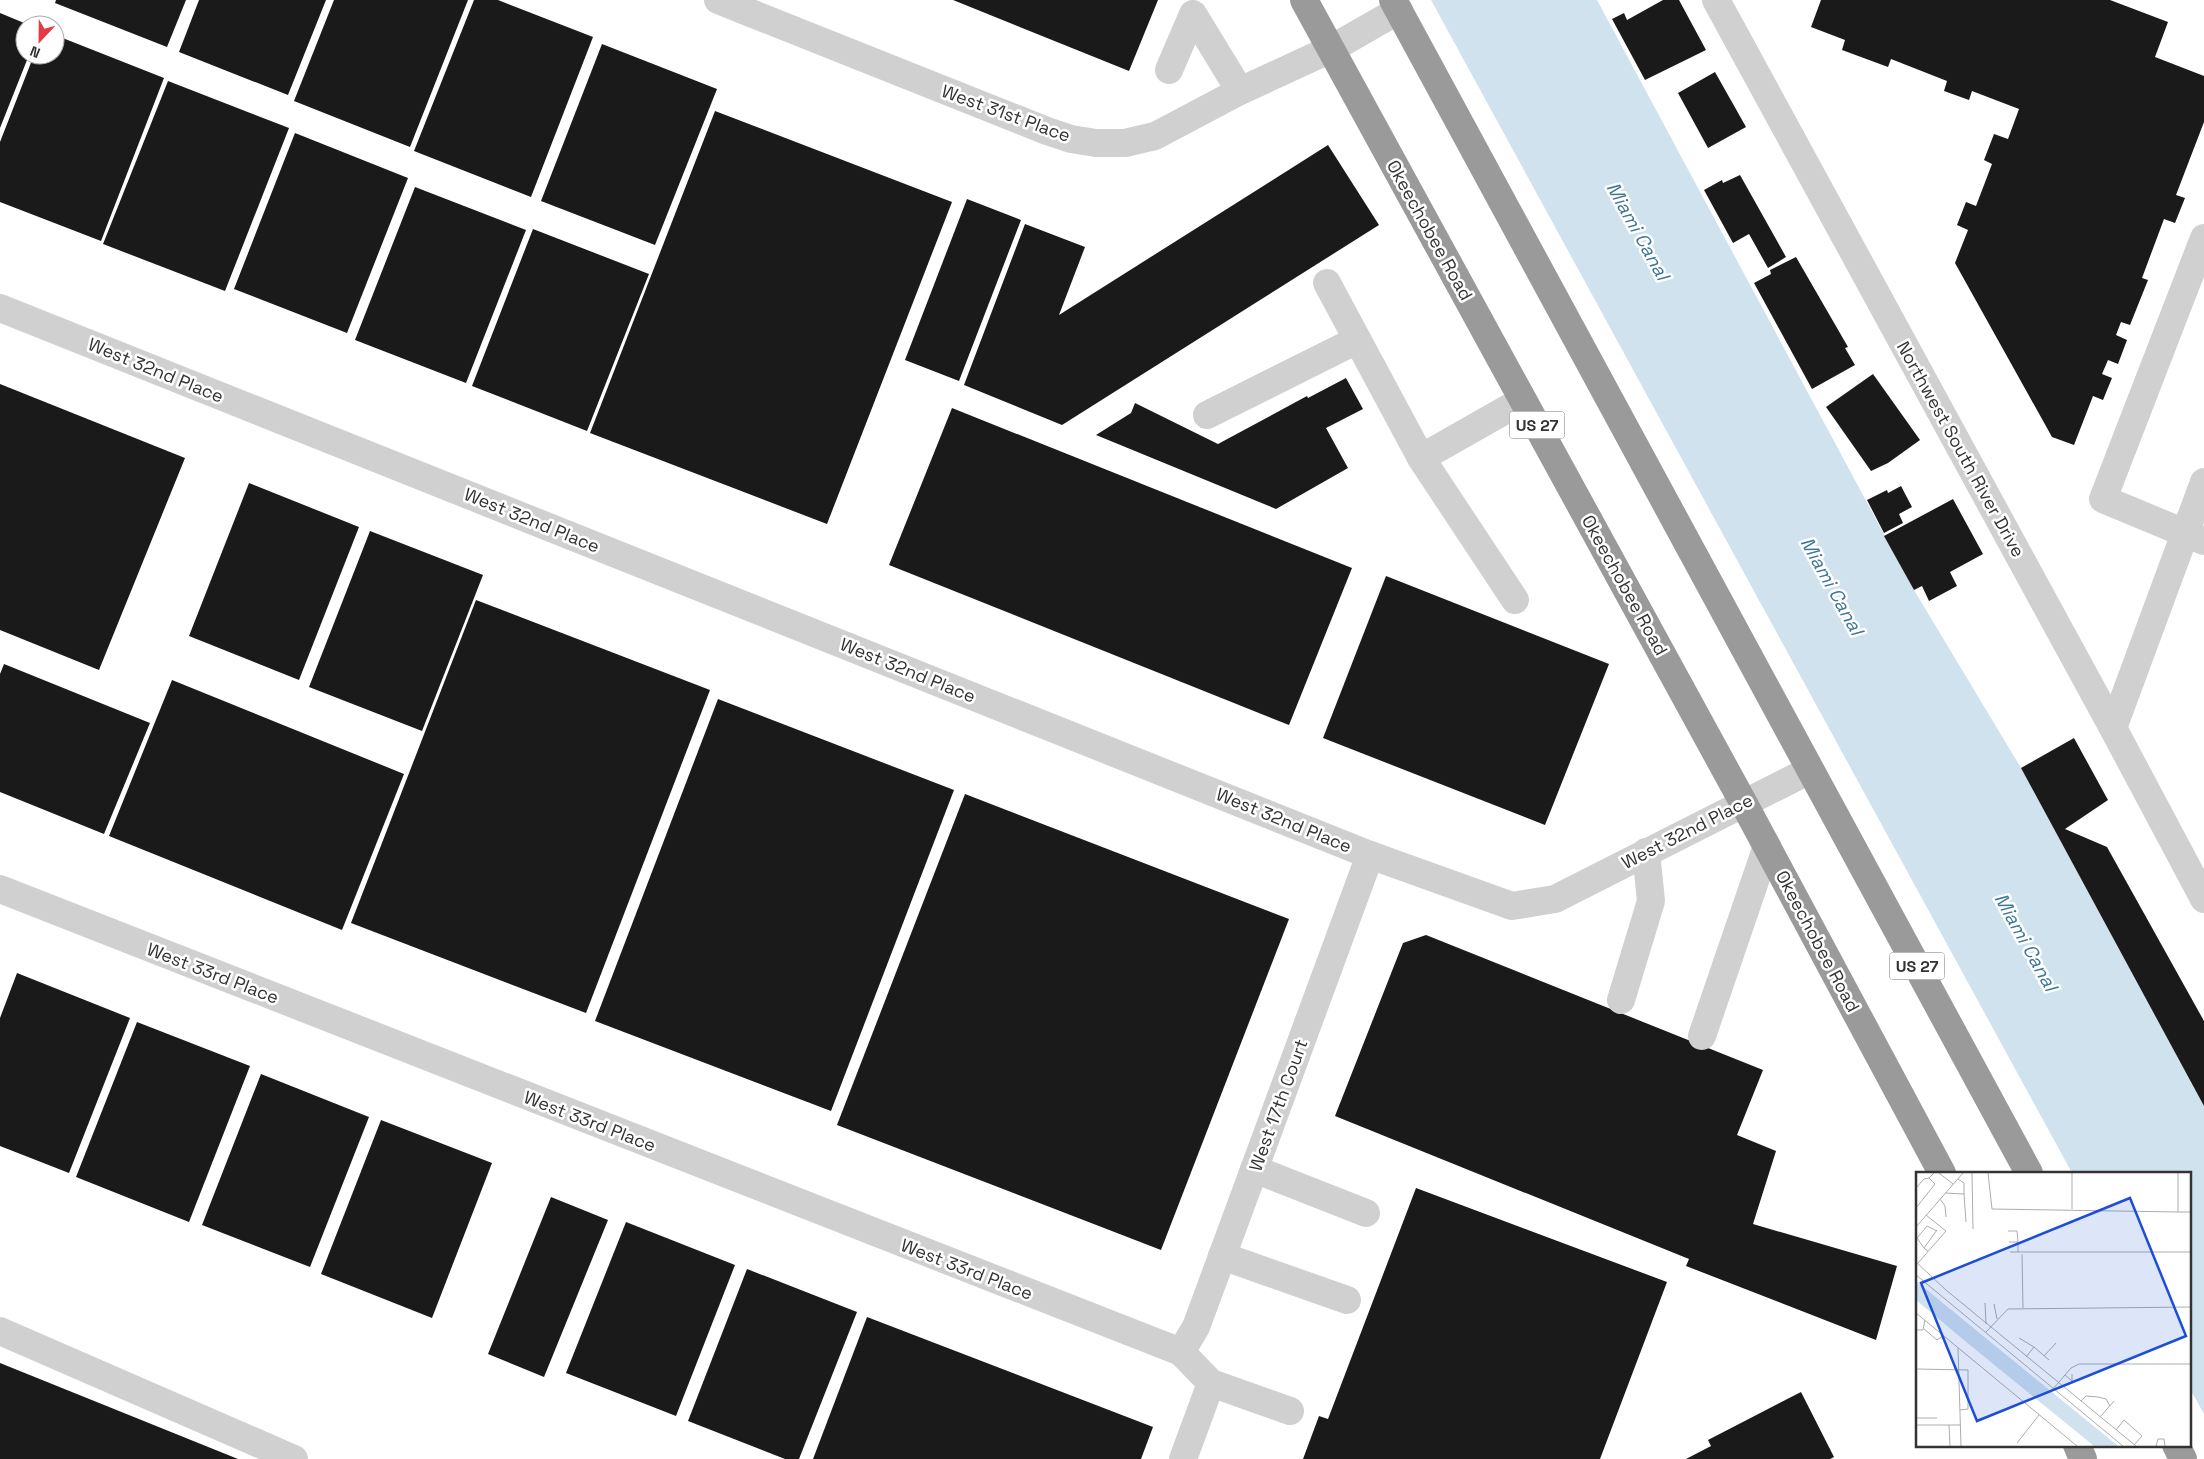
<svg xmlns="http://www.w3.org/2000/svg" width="2204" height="1459" font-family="'Space Grotesk',sans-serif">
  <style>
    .water { fill: #cfe2ee }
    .building { fill: #1a1a1a }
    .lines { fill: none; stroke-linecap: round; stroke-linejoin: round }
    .minor { stroke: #d0d0d0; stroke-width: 28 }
    .highway { stroke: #9a9a9a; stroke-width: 28 }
    .labels { text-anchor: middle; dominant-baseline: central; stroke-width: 5; stroke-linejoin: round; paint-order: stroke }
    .shield { fill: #fff; stroke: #707070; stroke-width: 1 }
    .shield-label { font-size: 16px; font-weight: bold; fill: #333 }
    .street-label { font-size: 18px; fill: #333; stroke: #fff }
    .water-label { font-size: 19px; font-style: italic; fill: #3f7597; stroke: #fff }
    .inset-road { fill: none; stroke: #adadad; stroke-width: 1 }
    .view { fill: #1d4ed8; fill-opacity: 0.15; stroke: #1d4ed8; stroke-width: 2.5 }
    .inset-edge { fill: none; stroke: #333; stroke-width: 2.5 }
  </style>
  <rect width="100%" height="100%" fill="#fff"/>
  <!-- water -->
  <polygon class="water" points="1431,0 1597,0 1914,590 2021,768 2204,1106 2204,1414 2190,1389 2190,1173 2072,1173"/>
  <!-- building -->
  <g class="building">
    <polygon points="56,0 186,0 167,47 55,3"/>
    <polygon points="199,0 326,0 288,95 179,52"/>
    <polygon points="334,0 468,0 410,147 294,101"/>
    <polygon points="474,0 498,0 593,37 531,197 414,151"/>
    <polygon points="953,0 1158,0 1129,71"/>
    <polygon points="1663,0 1679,0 1706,50 1645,80 1612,19 1624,13 1627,20"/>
    <polygon points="1821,0 2110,0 2168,22 2155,57 2204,76 2204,122 2176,195 2185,198 2175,223 2164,219 2142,278 2148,280 2130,325 2121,322 2116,335 2127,340 2118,364 2108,360 2102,374 2112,378 2103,400 2093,396 2074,445 2052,437 1955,263 1968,230 1957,225 1966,202 1976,206 1992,164 1984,160 1994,134 2008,139 2019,109 1972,91 1969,100 1944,91 1947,81 1891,59 1888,67 1842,50 1845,40 1811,27"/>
    <polygon points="0,13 29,25 25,25 25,55 29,55 0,128"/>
    <polygon points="55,35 164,78 101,241 0,202 0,142 34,55 55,55"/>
    <polygon points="602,44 717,89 655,245 541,201"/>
    <polygon points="1715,72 1746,127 1708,148 1678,93"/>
    <polygon points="168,81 289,128 225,291 103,244"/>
    <polygon points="715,111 952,202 827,524 590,433"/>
    <polygon points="295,133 408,178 347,333 234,289"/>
    <polygon points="1328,145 1379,225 1062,425 964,385 1025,224 1085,247 1059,315"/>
    <polygon points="1740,175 1786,257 1768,268 1749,234 1733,243 1704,190 1722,180 1723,183"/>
    <polygon points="415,187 526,230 466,383 355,340"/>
    <polygon points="967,199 1021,220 959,381 905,360"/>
    <polygon points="533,229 649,274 587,431 472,386"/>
    <polygon points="1796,257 1848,347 1845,348 1855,365 1812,389 1754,283 1771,274 1770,270"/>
    <polygon points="1873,374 1920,440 1888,463 1871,471 1826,407"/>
    <polygon points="1346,378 1363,409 1326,428 1348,468 1276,509 1096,435 1131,413 1135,403 1218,444 1307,396 1308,398"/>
    <polygon points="0,384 185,458 99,670 0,630"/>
    <polygon points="952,408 1352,568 1289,725 889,565"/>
    <polygon points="249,483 359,527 299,680 189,636"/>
    <polygon points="1901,486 1912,507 1899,514 1903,523 1884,533 1867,500 1887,490 1888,493"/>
    <polygon points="1953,499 1983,554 1950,572 1957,586 1929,601 1922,586 1914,590 1884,536"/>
    <polygon points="370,531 483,575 422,731 309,687"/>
    <polygon points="1386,576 1609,664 1545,825 1323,738"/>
    <polygon points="476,600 710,690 586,1013 351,923"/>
    <polygon points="4,664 150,723 104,834 0,792 0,674"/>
    <polygon points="172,680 404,774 342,930 109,836"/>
    <polygon points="718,699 954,790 831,1111 595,1021"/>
    <polygon points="2074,738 2108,800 2065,829 2107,847 2204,1021 2204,1106 2021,768"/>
    <polygon points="965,794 1289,919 1161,1250 837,1125"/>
    <polygon points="1426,935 1763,1070 1737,1135 1776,1151 1753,1224 1897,1266 1876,1340 1686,1266 1689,1259 1335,1116 1403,943"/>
    <polygon points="17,973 130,1018 69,1173 0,1146 0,1018"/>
    <polygon points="137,1022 250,1066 189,1222 76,1177"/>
    <polygon points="261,1074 369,1117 310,1267 202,1225"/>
    <polygon points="381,1120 492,1163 432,1318 321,1274"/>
    <polygon points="1416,1188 1667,1282 1600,1459 1303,1459 1319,1416 1328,1419"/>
    <polygon points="551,1197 608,1220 544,1377 488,1354"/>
    <polygon points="626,1222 735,1265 676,1416 566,1373"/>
    <polygon points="747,1269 857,1312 799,1459 785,1459 688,1421"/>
    <polygon points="867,1317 1153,1427 1141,1459 813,1459"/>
    <polygon points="0,1363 238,1459 0,1459"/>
    <polygon points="1801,1392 1834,1457 1830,1459 1686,1459 1711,1446 1708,1440"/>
  </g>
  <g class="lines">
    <!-- minor -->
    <g class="minor">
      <polyline points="718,0 1047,131 1071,139 1096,143 1125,143 1155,136 1240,91 1331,49 1399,10"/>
      <polyline points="1716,0 2113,728 2204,899"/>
      <polyline points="1169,70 1193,14 1240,91"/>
      <polyline points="2204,238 2103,499 2204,541"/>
      <polyline points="1327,283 1421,458 1523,400"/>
      <polyline points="0,308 1370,855 1512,906 1555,899 1810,770"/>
      <polyline points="1207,415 1357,340"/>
      <polyline points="1421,458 1515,600"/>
      <polyline points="2113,728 2204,482"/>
      <polyline points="0,889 1181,1352 1211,1383 1290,1411"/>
      <polyline points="1621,1000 1651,901 1646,852"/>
      <polyline points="1702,1036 1767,846"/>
      <polyline points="1254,1169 1366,1213"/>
      <polyline points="1222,1256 1347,1300"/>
      <polyline points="0,1331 294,1459"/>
      <polyline points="1181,1352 1196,1327 1370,855"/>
      <polyline points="1183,1459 1211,1383"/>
    </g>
    <!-- highway -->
    <g class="highway">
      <polyline points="1304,0 1743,802 1942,1173"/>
      <polyline points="1393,0 2029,1173"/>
      <polyline points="2077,1445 2083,1459"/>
      <polyline points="2176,1445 2183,1459"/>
    </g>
  </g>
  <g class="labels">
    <!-- shield labels -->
    <g class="shield">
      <rect x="1509.5" y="411.5" width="55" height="27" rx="4"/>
      <rect x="1889.5" y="952.5" width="55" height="27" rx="4"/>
    </g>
    <g class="shield-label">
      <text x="1537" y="425">US 27</text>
      <text x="1917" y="966">US 27</text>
    </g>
    <!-- street labels -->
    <g class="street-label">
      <text transform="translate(1006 113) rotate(20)">West 31st Place</text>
      <text transform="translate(1430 230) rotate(61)">Okeechobee Road</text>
      <text transform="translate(156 370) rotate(22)">West 32nd Place</text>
      <text transform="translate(1961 449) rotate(61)">Northwest South River Drive</text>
      <text transform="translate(532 520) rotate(22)">West 32nd Place</text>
      <text transform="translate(1625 585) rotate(61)">Okeechobee Road</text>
      <text transform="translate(908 670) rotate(22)">West 32nd Place</text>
      <text transform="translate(1284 820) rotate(22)">West 32nd Place</text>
      <text transform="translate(1687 831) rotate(-27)">West 32nd Place</text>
      <text transform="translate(1818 941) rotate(62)">Okeechobee Road</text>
      <text transform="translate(213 973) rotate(21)">West 33rd Place</text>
      <text transform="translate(1278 1105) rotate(-70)">West 17th Court</text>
      <text transform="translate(590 1121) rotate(21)">West 33rd Place</text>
      <text transform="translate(967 1269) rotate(21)">West 33rd Place</text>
    </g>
    <!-- water labels -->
    <g class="water-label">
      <text transform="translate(1638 231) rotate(61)">Miami Canal</text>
      <text transform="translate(1832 586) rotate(61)">Miami Canal</text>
      <text transform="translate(2026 942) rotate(61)">Miami Canal</text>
    </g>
  </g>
  <!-- overview -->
  <g transform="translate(1916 1172)">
    <rect width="275" height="275" fill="#fff"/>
    <path d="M0 109 202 274H178L49 169 0 128Z" fill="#cfe2ee"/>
    <path class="inset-road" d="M23 1 37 12M56 1 57 57M72 1 76 37 262 40M262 1V40H275M42 7 48 11V22M0 16 8 7 13 6M29 21 48 22 50 50M24 27 29 34 30 45M0 36 19 12 13 6 18 1M156 37V1M0 55 47 1M92 59H101L102 70M93 70H102V80M8 76 1 66 11 54 21 59M12 79 8 76 21 58M94 80H275M106 82 107 136M0 90 30 118 220 274M2 91 30 59 10 43M0 103 207 274M69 131 70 152M78 132 81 147M0 141 161 274M8 157 21 168 27 164M0 158H7L9 148M69 161 92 137 275 135M103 166 118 175M42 176 45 274M128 184 140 171M110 185 118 175 133 188M0 197 52 198V237L44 238M149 203 156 209V202M137 217 155 196 163 192H275M165 229 170 224 182 225 190 227 194 234M184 245 198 229M0 246H21M0 253H44M33 253 34 274M200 258 208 248 226 264 218 273M101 271 123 243M240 274 242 267H248L249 274"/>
    <path class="view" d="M214 26 270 164 61 249 5 111Z"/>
    <rect width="275" height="275" class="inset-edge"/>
  </g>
  <!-- north arrow -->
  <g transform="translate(40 40) rotate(202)"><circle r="24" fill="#ffffff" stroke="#adadad"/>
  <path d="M0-4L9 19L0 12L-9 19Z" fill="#e63946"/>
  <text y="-8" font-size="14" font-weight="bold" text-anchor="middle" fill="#333333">N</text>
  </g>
</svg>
